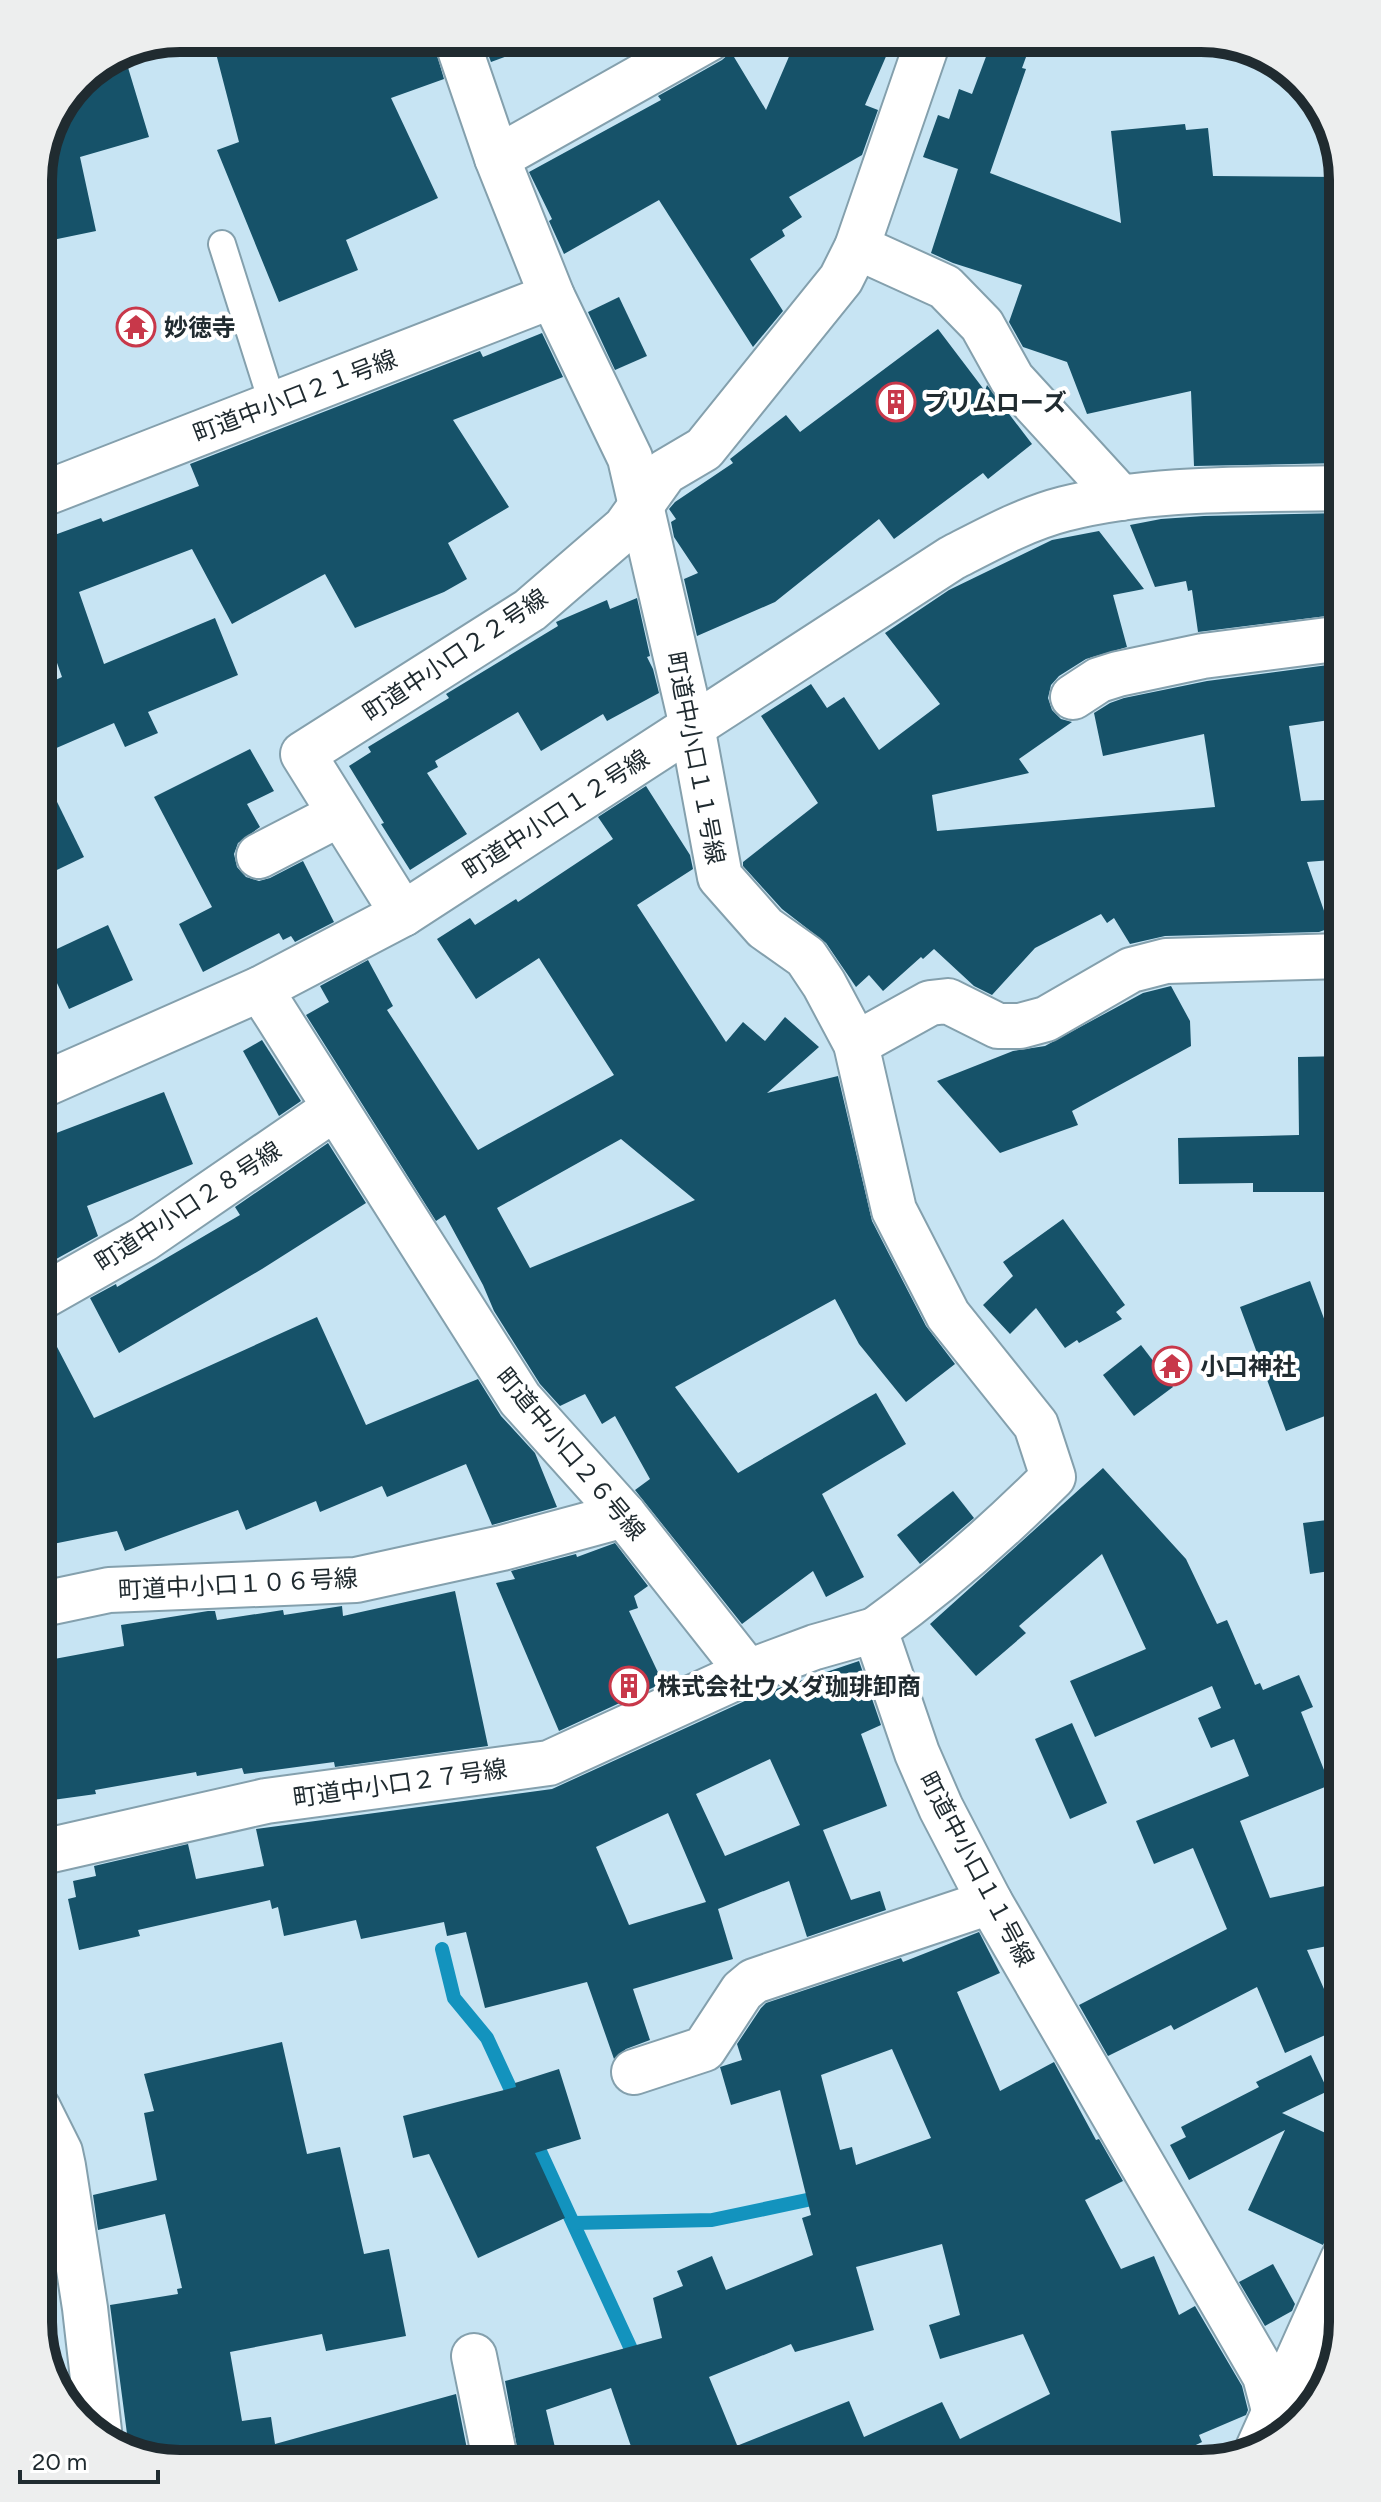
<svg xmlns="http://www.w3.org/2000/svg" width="1381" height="2502" font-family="Figtree,'Noto Sans JP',sans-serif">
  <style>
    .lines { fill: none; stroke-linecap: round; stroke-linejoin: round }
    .stream { stroke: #1393be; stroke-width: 14 }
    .building { fill: #165269; fill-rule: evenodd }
    .service-casing { stroke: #84a0ad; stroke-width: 30 }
    .minor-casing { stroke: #84a0ad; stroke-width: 48 }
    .service { stroke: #fff; stroke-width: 26 }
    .minor { stroke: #fff; stroke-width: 44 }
    .labels { text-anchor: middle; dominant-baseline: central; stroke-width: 8; stroke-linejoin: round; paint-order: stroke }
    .poi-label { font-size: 24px; font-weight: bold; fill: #202b30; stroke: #fff; text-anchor: start }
    .street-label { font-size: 24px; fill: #202b30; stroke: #fff }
    .rim { fill: none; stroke: #202b30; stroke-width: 10 }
  </style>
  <rect width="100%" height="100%" fill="#c7e4f3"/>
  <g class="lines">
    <!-- stream -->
    <g class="stream">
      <polyline points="442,1949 454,1998 487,2038 518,2105"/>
      <polyline points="532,2134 637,2362"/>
      <polyline points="574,2223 712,2220 826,2196"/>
    </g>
  </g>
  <!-- building -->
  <g class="building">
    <polygon points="212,38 432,38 444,79 391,98 438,198 346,240 358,270 279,302 217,150 239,142"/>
    <polygon points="482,38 542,38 543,43 491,62"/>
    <polygon points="797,38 894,38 865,105 878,110 862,155 789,197 802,217 782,230 785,236 750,259 783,311 753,347 659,200 564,254 549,221 552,219 529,172 661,100 658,96 722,60 731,52 766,110"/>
    <polygon points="993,38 1033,38 1022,68 1026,69 990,173 1121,223 1111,131 1185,124 1186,130 1208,128 1213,176 1342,177 1343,463 1194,466 1191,391 1087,414 1067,362 1023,347 1009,322 1022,285 953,263 931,253 958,169 923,157 938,115 949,119 959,89 972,94"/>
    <polygon points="123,51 149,137 80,157 96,231 38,243 38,171 79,81"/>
    <polygon points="619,297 647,356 615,370 588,312"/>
    <polygon points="938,329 985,391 987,385 1032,444 988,479 983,473 894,539 879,519 775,602 697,636 684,579 698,573 674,537 671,522 676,519 669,509 675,502 733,463 730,459 786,415 800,432"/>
    <polygon points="542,333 563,377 453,420 509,507 448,543 467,579 444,592 355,628 325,574 232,624 192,549 79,592 104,664 215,618 238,675 148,712 158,733 125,747 114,723 38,756 38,688 62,677 38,609 38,541 101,518 103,522 199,486 190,464 480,351 483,357"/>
    <polygon points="1343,513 1343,614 1198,632 1192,590 1188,591 1186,581 1155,587 1130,525 1161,519 1204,516"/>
    <polygon points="1099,531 1144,589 1113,595 1127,647 1086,659 1059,676 1051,685 1048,698 1052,710 1061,719 1072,722 1019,759 1029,773 932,795 937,831 1215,807 1204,734 1103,756 1094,713 1110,703 1124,698 1207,681 1343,663 1343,718 1289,726 1301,801 1324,800 1324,804 1343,803 1343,859 1307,862 1330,928 1319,932 1165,936 1130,944 1114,918 1107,923 1101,914 1035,948 992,995 974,986 934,949 923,959 921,957 883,991 869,975 856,987 826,943 782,909 743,866 743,862 818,803 761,716 811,684 827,708 844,697 879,750 940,704 885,633 949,590 1052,540"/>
    <polygon points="637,598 650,656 647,657 653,669 659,693 607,721 603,714 541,751 518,712 435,761 438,767 427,773 467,834 410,870 381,824 384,823 349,766 371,752 368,747 449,698 446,694 558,626 556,622 607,600 610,609"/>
    <polygon points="250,749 274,791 247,804 260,827 238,843 234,854 237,867 246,877 259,881 270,878 303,861 334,922 295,942 291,936 283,940 279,933 203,972 179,924 212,907 154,797"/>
    <polygon points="38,763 84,857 38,879"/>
    <path d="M646 786 690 855 693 869 637 905 726 1042 743 1022 765 1041 785 1017 819 1047 767 1093 838 1076 872 1221 926 1326 955 1364 906 1402 859 1344 835 1299 675 1387 738 1473 876 1393 906 1444 822 1494 864 1577 826 1597 813 1571 742 1624 635 1490 650 1479 615 1416 602 1424 585 1394 560 1406 540 1384 494 1311 483 1285 445 1215 436 1221 306 1015 329 1002 320 986 368 960 393 1006 387 1010 478 1150 614 1075 539 958 476 999 437 939 470 918 475 925 516 899 518 902 613 839 598 817ZM621 1139 695 1200 530 1268 497 1208Z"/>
    <polygon points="108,925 133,980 69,1009 44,955"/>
    <polygon points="1171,986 1190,1021 1191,1046 1072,1111 1078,1125 1000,1153 937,1081 1013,1051 1045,1046 1143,993"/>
    <polygon points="262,1040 301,1101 279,1116 243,1051"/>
    <polygon points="1343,1056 1343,1192 1253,1192 1253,1183 1179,1184 1178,1138 1299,1135 1298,1057"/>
    <polygon points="164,1092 193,1164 87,1206 98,1236 38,1269 38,1140"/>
    <polygon points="328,1143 366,1203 262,1269 119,1353 90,1298 116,1284 117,1287 240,1215 235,1207"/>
    <polygon points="1063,1219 1125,1305 1116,1312 1122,1319 1079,1343 1077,1340 1065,1348 1036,1308 1010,1334 983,1305 1013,1276 1003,1262"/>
    <polygon points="1310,1281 1329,1332 1343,1327 1343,1409 1286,1431 1240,1307"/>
    <polygon points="317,1317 366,1425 478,1379 501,1416 535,1453 557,1507 492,1525 466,1464 387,1497 382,1486 320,1512 316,1501 246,1530 238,1510 125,1551 117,1531 38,1547 38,1324 44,1322 94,1418"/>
    <polygon points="1141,1345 1173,1387 1134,1416 1103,1375"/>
    <polygon points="1103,1468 1186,1559 1217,1624 1227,1620 1255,1685 1260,1683 1263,1690 1299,1675 1313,1707 1301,1712 1330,1785 1240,1821 1270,1898 1343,1882 1343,1943 1307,1950 1341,2028 1285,2053 1257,1987 1174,2030 1171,2025 1108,2056 1079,2005 1227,1929 1193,1848 1154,1864 1136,1821 1249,1776 1234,1739 1211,1748 1198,1718 1221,1708 1212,1686 1095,1737 1070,1681 1146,1649 1102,1554 1019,1626 1026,1633 976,1676 930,1624"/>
    <polygon points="953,1491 974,1518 920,1564 897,1535"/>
    <polygon points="1343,1518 1343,1569 1310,1574 1303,1523"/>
    <polygon points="615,1543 648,1586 634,1596 638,1608 629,1611 663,1683 559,1731 496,1583 515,1579 511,1571 576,1554 577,1557"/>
    <polygon points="455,1591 488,1746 335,1767 334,1762 244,1774 242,1768 197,1776 196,1772 95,1790 96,1794 38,1802 38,1662 124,1646 121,1625 208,1611 215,1611 217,1620 283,1610 284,1615 342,1606 343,1616"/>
    <path d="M859 1661 881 1725 861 1734 887 1806 823 1830 851 1900 880 1891 886 1910 807 1937 789 1881 718 1909 733 1959 633 1989 650 2040 626 2049 614 2059 587 1982 485 2008 466 1932 447 1936 444 1922 361 1939 356 1920 284 1936 278 1907 272 1909 270 1900 138 1930 140 1936 79 1950 68 1899 76 1897 73 1881 96 1876 94 1866 188 1844 196 1879 264 1866 256 1829 552 1789 758 1695ZM770 1759 800 1825 725 1856 696 1794ZM668 1813 706 1902 629 1925 596 1847Z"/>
    <polygon points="1072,1723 1107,1803 1070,1819 1035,1739"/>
    <path d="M979 1932 1000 1973 957 1992 1000 2091 1054 2062 1096 2140 1099 2139 1123 2181 1085 2200 1121 2269 1154 2256 1179 2315 1195 2306 1242 2386 1248 2410 1246 2415 1199 2435 1202 2442 1157 2464H637L611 2388 546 2410 559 2464H520L505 2381 662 2338 653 2298 683 2286 677 2271 712 2256 726 2290 813 2255 802 2218 811 2215 780 2090 731 2105 720 2067 742 2060 737 2044 761 2008 766 2003 901 1958 903 1962ZM892 2049 931 2138 856 2165 852 2147 840 2150 821 2075ZM942 2244 960 2315 929 2325 940 2359 1023 2334 1050 2394 960 2439 942 2402 864 2437 849 2401 704 2459 737 2445 709 2377 791 2344 795 2352 874 2330 856 2267Z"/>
    <polygon points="282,2042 307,2154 340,2147 364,2254 389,2249 406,2336 326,2351 322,2334 230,2352 242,2421 271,2417 275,2444 456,2394 470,2464 171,2464 129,2449 110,2305 178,2294 177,2289 182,2288 165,2214 98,2230 93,2195 157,2180 144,2113 154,2111 144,2074"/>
    <polygon points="1311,2055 1328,2091 1282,2113 1343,2141 1343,2204 1323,2245 1248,2210 1285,2130 1189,2180 1170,2145 1186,2137 1181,2127 1259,2087 1256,2082"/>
    <polygon points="559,2069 581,2139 535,2153 565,2218 478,2258 429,2154 413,2158 403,2116 516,2087 515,2083"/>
    <polygon points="1273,2264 1295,2304 1292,2311 1265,2326 1239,2282"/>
  </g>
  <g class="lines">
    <!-- service casing -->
    <g class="service-casing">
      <polyline id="service" points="222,244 273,405"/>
    </g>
    <!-- minor casing -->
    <g class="minor-casing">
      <g id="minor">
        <path d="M456 38 497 158 552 296 630 458 692 726 720 877 765 928 806 957 824 984 856 1044 894 1210 948 1315 1036 1425 1053 1477C997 1533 939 1584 875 1630L917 1753 941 1808 990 1902 1265 2376 1280 2433"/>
        <polyline points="497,158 710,38"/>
        <polyline points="857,247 945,287 982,325 1012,379 1121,498"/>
        <polyline points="38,496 552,296"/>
        <polyline points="1073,697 1099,680 1118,674 1203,656 1343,638"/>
        <polyline points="259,856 340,814"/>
        <polyline points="403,914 303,754 530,610 625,528 665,472 704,449 841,279 857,247 929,38"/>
        <polyline points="260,989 520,1399 624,1515 748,1672 815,1647 875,1630"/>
        <polyline points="856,1044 930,1003 948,1001 998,1026 1020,1026 1046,1019 1131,970 1166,961 1343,956"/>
        <path d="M38 1087 260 989 403 914 952 558C987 540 1025 519 1064 509 1154 486 1250 490 1343 488"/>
        <polyline points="38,1299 144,1239 335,1108"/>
        <polyline points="38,1605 109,1590 356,1580 502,1548 624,1515"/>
        <polyline points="38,1853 266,1801 549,1763 748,1672"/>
        <polyline points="634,2072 704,2049 742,1991 754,1981 990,1902"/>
        <polyline points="38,2108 60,2152 63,2166 85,2308 100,2440"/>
        <polyline points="474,2356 496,2464"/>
        <polyline points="1256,2453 1343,2259"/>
      </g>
    </g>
    <!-- service -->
    <use href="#service" class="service"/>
    <!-- minor -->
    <use href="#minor" class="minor"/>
  </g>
  <!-- icons -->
  <defs>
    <g id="temple-ring" transform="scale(2)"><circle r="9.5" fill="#fff" stroke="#c8384a" stroke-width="1.5"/><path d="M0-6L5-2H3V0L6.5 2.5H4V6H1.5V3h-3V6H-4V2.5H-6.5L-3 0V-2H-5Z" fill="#c8384a"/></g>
    <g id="building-ring" transform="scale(2)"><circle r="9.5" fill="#fff" stroke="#c8384a" stroke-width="1.5"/><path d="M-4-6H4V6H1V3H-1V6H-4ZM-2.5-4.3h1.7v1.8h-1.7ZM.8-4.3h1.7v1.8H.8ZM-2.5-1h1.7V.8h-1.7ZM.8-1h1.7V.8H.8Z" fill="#c8384a"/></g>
  </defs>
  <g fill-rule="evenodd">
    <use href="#temple-ring" x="136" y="327"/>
    <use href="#building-ring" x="896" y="402"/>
    <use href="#temple-ring" x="1172" y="1366"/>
    <use href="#building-ring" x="629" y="1686"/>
  </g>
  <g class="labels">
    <!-- poi labels -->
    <g class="poi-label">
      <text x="164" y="327">妙徳寺</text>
      <text x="924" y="402">プリムローズ</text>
      <text x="1200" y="1366">小口神社</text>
      <text x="657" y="1686">株式会社ウメダ珈琲卸商</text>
    </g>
    <!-- street labels -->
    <g class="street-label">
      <text transform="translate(295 396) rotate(-21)">町道中小口２１号線</text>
      <text transform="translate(455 655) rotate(-34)">町道中小口２２号線</text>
      <text transform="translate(696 758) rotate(79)">町道中小口１１号線</text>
      <text transform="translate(556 814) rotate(-33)">町道中小口１２号線</text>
      <text transform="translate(188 1206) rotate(-33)">町道中小口２８号線</text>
      <text transform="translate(571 1454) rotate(50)">町道中小口２６号線</text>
      <text transform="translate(238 1584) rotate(-3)">町道中小口１０６号線</text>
      <text transform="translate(400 1783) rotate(-8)">町道中小口２７号線</text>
      <text transform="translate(977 1869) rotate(62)">町道中小口１１号線</text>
    </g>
  </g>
  <!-- crop -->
  <path d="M0 0H1381V2502H0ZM180 52H1201A128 128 0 0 1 1329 180V2322A128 128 0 0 1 1201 2450H180A128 128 0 0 1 52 2322V180A128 128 0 0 1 180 52Z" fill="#edeeee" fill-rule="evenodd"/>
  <path class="rim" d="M180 52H1201A128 128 0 0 1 1329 180V2322A128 128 0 0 1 1201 2450H180A128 128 0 0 1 52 2322V180A128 128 0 0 1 180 52Z"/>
  <!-- scale -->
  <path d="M20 2470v12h138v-12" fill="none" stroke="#202b30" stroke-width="4"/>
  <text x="32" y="2470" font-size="24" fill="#202b30" stroke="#ffffff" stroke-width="6" paint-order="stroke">20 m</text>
</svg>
